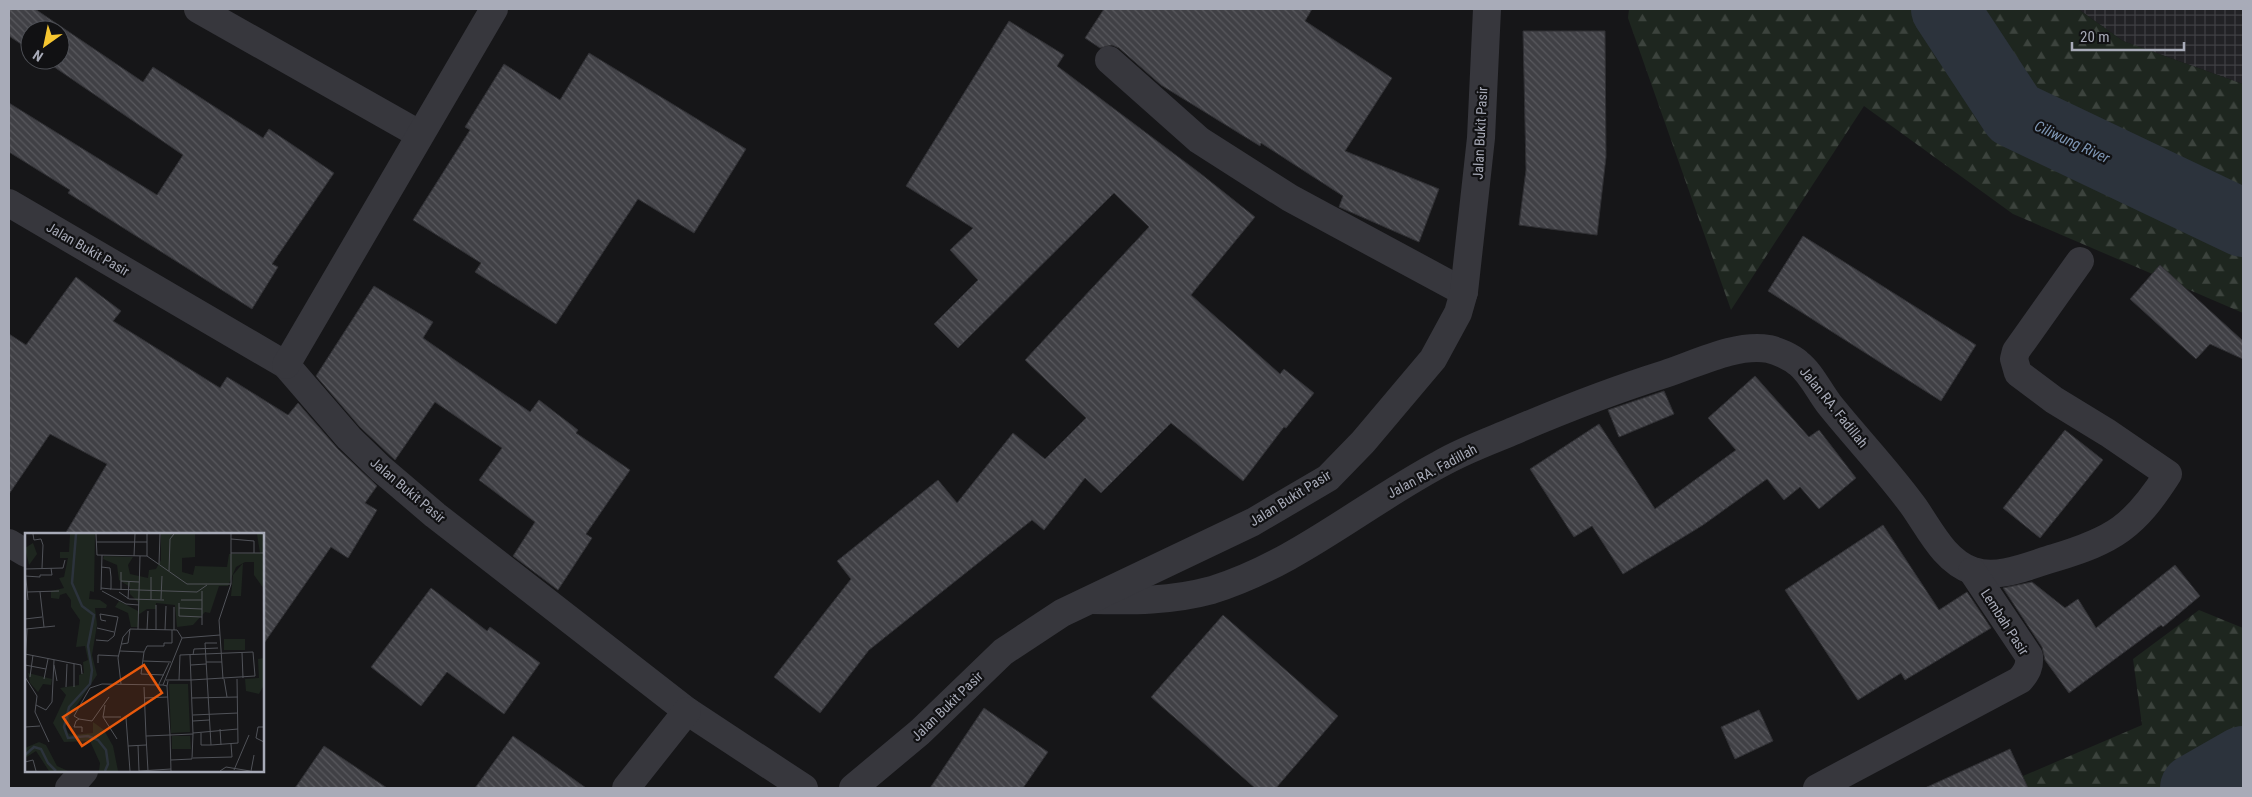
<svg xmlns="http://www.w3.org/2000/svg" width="2252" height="797" font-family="'Roboto Condensed',sans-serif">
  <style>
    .industrial { fill: url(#industrial-grid) }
    .forest { fill: url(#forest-firs) }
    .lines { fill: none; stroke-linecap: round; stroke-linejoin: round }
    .river { stroke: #2c333c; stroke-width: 68 }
    .building { fill: url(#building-back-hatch); stroke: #303034 }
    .street { stroke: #37373d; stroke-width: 28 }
    .labels { text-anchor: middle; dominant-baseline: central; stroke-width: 4.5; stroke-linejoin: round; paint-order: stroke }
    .street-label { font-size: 14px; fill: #a8abb8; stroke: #111113 }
    .water-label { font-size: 15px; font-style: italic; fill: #7e96b4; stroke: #111113 }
    .inset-river { fill: none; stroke: #2c333c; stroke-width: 2.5 }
    .inset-road { fill: none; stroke: #505258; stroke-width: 1 }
    .view { fill: #e8590c; fill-opacity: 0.15; stroke: #e8590c; stroke-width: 2.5 }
    .inset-edge { fill: none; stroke: #a8abb8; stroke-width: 2.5 }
  </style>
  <defs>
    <pattern id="industrial-grid" width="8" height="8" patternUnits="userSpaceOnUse" patternTransform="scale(1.25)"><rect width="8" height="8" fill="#222225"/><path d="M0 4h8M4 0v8" fill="none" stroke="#3f3f43"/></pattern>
    <pattern id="forest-firs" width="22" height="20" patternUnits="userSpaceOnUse" patternTransform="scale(1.25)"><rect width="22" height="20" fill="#1e261f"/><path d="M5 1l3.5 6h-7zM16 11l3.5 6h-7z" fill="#3c433d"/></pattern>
    <pattern id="building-back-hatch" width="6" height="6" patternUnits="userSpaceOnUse" patternTransform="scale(1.25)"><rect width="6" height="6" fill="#404045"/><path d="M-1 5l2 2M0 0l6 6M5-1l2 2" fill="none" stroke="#59595e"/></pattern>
  </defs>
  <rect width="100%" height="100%" fill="#161618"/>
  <!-- industrial -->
  <polygon class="industrial" points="2078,9 2243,9 2243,84 2123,41"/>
  <!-- forest -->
  <g class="forest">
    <polygon points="1629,9 2078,9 2123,41 2243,84 2243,313 2013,214 1864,106 1731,310 1628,18"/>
    <polygon points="2199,610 2243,628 2243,788 1995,788 2142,725 2133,659"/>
  </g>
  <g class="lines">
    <!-- river -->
    <g class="river">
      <polyline points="1945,9 2014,114 2243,223"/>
      <polyline points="2194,788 2243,760"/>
    </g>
  </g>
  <!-- building -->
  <g class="building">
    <polygon points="9,9 35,9 143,82 153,67 263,138 269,129 334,173 272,264 278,267 252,309 68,193 70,190 9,152 9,103 157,195 183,155 44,60 60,60 60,30 30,30 30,50 9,36"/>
    <polygon points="1104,9 1312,9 1305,21 1392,78 1345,151 1439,189 1419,242 1339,207 1343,196 1261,143 1260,146 1161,85 1119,48 1112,45 1100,48 1085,38"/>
    <polygon points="1009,21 1064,55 1057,66 1201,174 1255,217 1191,295 1280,374 1284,369 1314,393 1286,428 1284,427 1243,481 1171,423 1101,493 1085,478 1044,530 1032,520 869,650 820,713 774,677 851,579 837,561 938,480 957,503 1013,433 1045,459 1086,418 1025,360 1149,227 1114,193 958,348 934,324 978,280 950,250 973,228 906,186"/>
    <polygon points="1523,31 1605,31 1606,157 1597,235 1519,225 1526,170"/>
    <polygon points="589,53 746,149 694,233 638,199 556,324 475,272 481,263 413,220 470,130 465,127 504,64 560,100"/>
    <polygon points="1803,236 1976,345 1941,401 1768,291"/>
    <polygon points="2160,265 2243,341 2243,359 2210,344 2196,359 2130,299"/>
    <polygon points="76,277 121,311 113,321 220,388 227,377 288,415 298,403 338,449 377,486 365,503 377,510 348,558 331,547 262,646 262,534 65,534 107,464 50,434 9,494 9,334 26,345"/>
    <polygon points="374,286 433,322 423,338 530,412 539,400 578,430 576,433 630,470 586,534 592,538 558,590 513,556 535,522 479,480 502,448 435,402 395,460 360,427 316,376"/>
    <polygon points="1755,376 1809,437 1819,430 1856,478 1819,509 1800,487 1784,500 1767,479 1703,525 1623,574 1592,526 1574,537 1530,469 1599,424 1655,509 1736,450 1708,418"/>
    <polygon points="1664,391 1674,414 1619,437 1608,410"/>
    <polygon points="2065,430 2103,460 2040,538 2003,508"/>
    <polygon points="1883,525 1939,610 1967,592 1991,628 1905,680 1901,673 1858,700 1785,590"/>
    <polygon points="2175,565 2200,596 2163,627 2161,625 2069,693 2045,660 2042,647 2003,588 2032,582 2065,608 2078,599 2096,628"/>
    <polygon points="431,588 487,631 490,627 540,663 504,714 447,672 421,706 371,667"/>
    <polygon points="1223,615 1338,716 1276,788 1255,788 1151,697"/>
    <polygon points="984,708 1048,752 1023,788 930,788"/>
    <polygon points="1759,710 1773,741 1735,759 1721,727"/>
    <polygon points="513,736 586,788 475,788"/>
    <polygon points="324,746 387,788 295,788"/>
    <polygon points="2010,749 2028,788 1925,788"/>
  </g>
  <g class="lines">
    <!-- street -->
    <g class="street">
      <polyline points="198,9 419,134"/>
      <polyline points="1109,60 1199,140 1290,198 1464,292"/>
      <polyline points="9,203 286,365 349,438 381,469 435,515 687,711 804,788"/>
      <polyline points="286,365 494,9"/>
      <polyline points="9,543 26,553"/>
      <path d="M1091 600C1132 601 1172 601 1212 590 1296 564 1363 505 1440 464 1464 450 1490 441 1516 430 1565 409 1614 390 1665 374 1696 364 1736 343 1769 349 1778 351 1791 357 1798 363 1811 373 1819 391 1829 404 1857 439 1888 471 1914 507 1930 530 1945 562 1973 571 1998 580 2030 565 2054 558 2114 540 2134 527 2168 474L2108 433 2054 400 2018 373 2014 359 2016 351 2080 261"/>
      <polyline points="69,788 84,771"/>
      <polyline points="626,788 687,711"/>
      <polyline points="853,788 920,732 1003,652 1062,613 1253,522 1328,478 1363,442 1433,359 1458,313 1464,292 1481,138 1487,9"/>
      <path d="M1817 788 2020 680C2027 672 2030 666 2029 656L1972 571"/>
    </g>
  </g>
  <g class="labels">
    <!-- street labels -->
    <g class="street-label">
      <text transform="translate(1480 133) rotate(-87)">Jalan Bukit Pasir</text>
      <text transform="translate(88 249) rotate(30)">Jalan Bukit Pasir</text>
      <text transform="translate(1834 407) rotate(51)">Jalan RA. Fadillah</text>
      <text transform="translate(1432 471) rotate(-28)">Jalan RA. Fadillah</text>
      <text transform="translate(408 490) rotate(40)">Jalan Bukit Pasir</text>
      <text transform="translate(1290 498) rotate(-32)">Jalan Bukit Pasir</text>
      <text transform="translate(2005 622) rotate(57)">Lembah Pasir</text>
      <text transform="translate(947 706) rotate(-44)">Jalan Bukit Pasir</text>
    </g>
    <!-- water labels -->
    <g class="water-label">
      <text transform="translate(2072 142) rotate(25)">Ciliwung River</text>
    </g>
  </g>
  <!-- overview -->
  <g transform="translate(25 533)">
    <rect width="239" height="239" fill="#161618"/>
    <path d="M8 10 12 21 4 32 0 15ZM218 30 216 63H206L208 42ZM147 203H165L166 216H147Z" fill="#1e261f"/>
    <path d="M45 1H70L69 59 65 58 64 66 75 67 82 72 81 75H70L72 92 67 122 72 142 44 184 45 190 40 191 43 200 47 202 68 200V189L79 197 88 213 93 238H74L75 230 65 208 39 209 28 190 41 162 35 155 54 152V142L59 140 58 129 63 127 60 113 51 114 55 87 46 74V67L41 60 35 62 34 66 26 65V58L39 55 34 45 39 44 43 25H35V19H44ZM136 1H170V24L157 25V39L168 42 170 33 202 34 204 21 235 20 232 1H239V56L229 42V29H220L211 34 203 53H194L185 80 180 79 168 92 152 94 150 72 131 70V76H122L113 82V94H106L103 80 90 74 94 68 113 78 114 70 105 61V54L94 47 92 32 78 26 79 23 108 24 103 32 105 41 123 45 124 37 131 36 136 27ZM239 125V152L234 161 221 158 220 146 234 145 233 126ZM14 209 21 212 32 233 43 238H24L11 218 0 225V215Z" fill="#1e261f"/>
    <path d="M3 140 27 146 26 152 18 151 13 159 5 150Z" fill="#1e261f"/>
    <path d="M199 106H220V117H199ZM144 151H163L165 199 146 200Z" fill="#1e261f"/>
    <path class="inset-river" d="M51 1 47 50 57 73 69 82 63 113 67 137 65 151 44 174 39 194 43 205 63 203 73 207 81 217 83 231 80 238M0 222 9 214 16 216 23 230 31 238"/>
    <path class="inset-road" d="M8 1 9 7 16 6 18 12 17 35M71 1 72 22 122 23 162 51H206M206 6 229 8V20M71 9H122M206 20H239M109 23 110 1M122 23V1M134 31 135 1M76 34 85 35 86 44V56L76 55M0 36 38 35 40 27M0 36 3 67M144 38 145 6 149 1M96 39V57M15 42H27L26 35M0 43 15 44V42M96 48 114 49M85 56 172 59 182 52M76 57 77 22M77 58 101 71 114 72M2 59 34 58M15 59 19 94M94 59 104 66 139 67M103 66 104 49M126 66V44M136 66 137 43M156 67H177M154 70V83L177 84M149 74V97M154 75 177 76M0 86 17 84M177 92V58M72 95 89 99M1 96 30 93M113 96 115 23M122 97 123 78M131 97V72M140 97 141 73M195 102 198 146M71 107 83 108 89 103 93 84 75 81 76 87 81 88M192 110H180L186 212 213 210 212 146M97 111 103 110 105 96M95 118 119 119M217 120 218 145M0 121 56 132 57 141M168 122 169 116 193 115M118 128 146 129M181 129H197M73 130V122L94 123M0 132 21 136M29 132 32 148M166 132 181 131M0 137 2 96M139 142 116 141 119 119 122 113H139V110H147V97M0 144 12 163 10 179 24 209M5 144 8 122M19 146 23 126M199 146 202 164M141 147H166L168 201 145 202 146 238M154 147 155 122 228 119 230 143 166 147 165 122M143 148 142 153 138 152 157 105 195 102 194 87 206 51V1M96 151 93 125 98 104 105 96 152 97 157 105M133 153 144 130M41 154 42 131M49 154V131M119 154 121 203M119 165 143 164M167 165 213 164M11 172 21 177 27 169 29 127M80 172 78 184 92 206M168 182 213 180M78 184H96M101 185 105 238M54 186 49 183 65 155 77 151 138 152M168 188 184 187M0 194 15 193M239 194H233L231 205 239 209M195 196 196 212M57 199V194H49L51 188 54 186 67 188 84 164M168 200 213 196M176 200V212H186M113 212 114 238M103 213 121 212M168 225 207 224 206 211M146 227 167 226 168 201M0 229 8 227 11 238M209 237 224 202M114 238 146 236M123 238 121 203 145 202 142 153M195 238 201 234 225 238M226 238 229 222"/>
    <path class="view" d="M119 132 137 160 57 213 38 184Z"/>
    <rect width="239" height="239" class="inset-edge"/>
  </g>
  <!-- border -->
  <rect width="2252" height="797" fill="none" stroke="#a8abb8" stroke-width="20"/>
  <!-- north arrow -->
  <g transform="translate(45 45) rotate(213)"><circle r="24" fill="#111113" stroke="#4d4f55"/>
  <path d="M0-4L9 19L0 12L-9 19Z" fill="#f6c630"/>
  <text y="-8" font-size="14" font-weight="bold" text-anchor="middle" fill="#a8abb8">N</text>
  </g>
  <!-- scale -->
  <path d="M2072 42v8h112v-8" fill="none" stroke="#a8abb8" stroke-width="2.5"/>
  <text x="2080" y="42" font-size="15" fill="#a8abb8" stroke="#111113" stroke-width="4" paint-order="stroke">20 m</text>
</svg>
